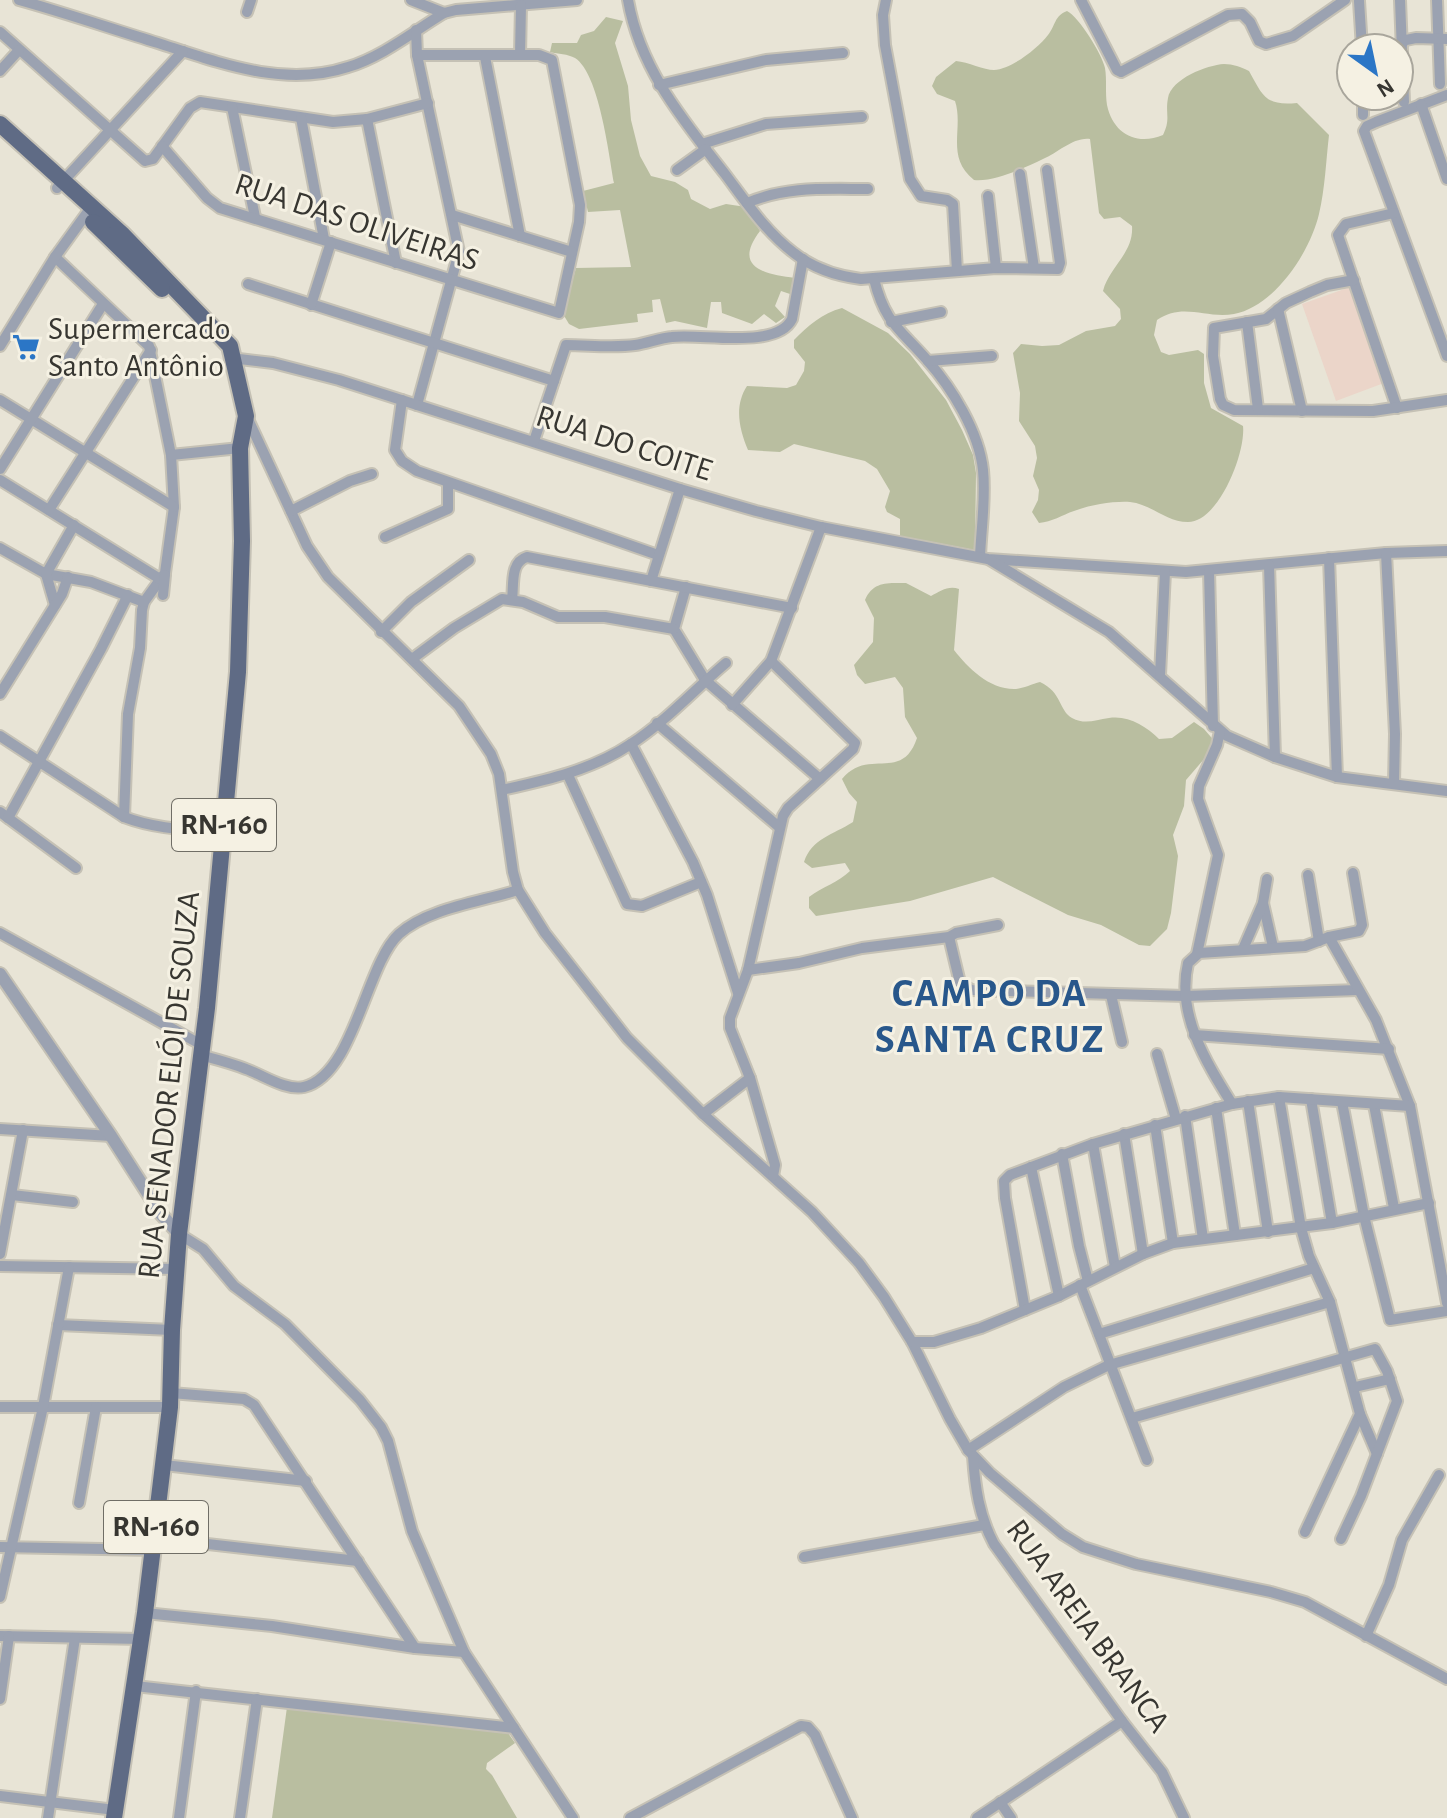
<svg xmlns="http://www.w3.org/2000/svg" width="1447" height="1818" font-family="'Alegreya Sans',sans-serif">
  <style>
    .education { fill: #ebd5c9 }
    .green { fill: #b9bea0 }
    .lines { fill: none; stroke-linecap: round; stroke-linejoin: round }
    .minor-casing { stroke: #c5c1b5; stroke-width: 14 }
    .tertiary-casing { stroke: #c5c1b5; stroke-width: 16 }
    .primary-casing { stroke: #c5c1b5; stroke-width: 20 }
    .minor { stroke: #9ba2b1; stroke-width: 10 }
    .tertiary { stroke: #9ba2b1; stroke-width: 12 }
    .primary { stroke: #5f6b85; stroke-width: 16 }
    .labels { text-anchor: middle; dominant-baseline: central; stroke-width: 6; stroke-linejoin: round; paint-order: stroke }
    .shield { fill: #f5f1e3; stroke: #706e66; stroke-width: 2 }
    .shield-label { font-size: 30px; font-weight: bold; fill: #373631 }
    .street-label { font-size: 32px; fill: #373631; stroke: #f5f1e3 }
    .poi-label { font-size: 32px; fill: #373631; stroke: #f5f1e3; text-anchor: start }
    .district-label { font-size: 40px; font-weight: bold; letter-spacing: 2px; fill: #28578b; stroke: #f5f1e3 }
  </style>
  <rect width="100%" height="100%" fill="#e8e4d6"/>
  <!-- education -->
  <polygon class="education" points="1350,287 1384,383 1336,401 1302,304"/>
  <!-- green -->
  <g class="green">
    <path d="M1067 11C1079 17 1102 54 1105 68 1107 80 1105 93 1107 105 1113 134 1137 146 1163 135 1171 119 1165 114 1168 98 1171 79 1207 65 1224 64 1233 64 1241 67 1249 71 1263 96 1265 106 1297 103L1329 135C1326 161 1325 189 1319 214 1310 252 1275 306 1234 314 1206 319 1183 302 1157 320L1154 335 1161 352 1169 355 1198 350 1204 354V383L1211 408 1243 426C1246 452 1219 522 1188 522 1166 522 1151 504 1130 502 1113 501 1090 505 1074 511 1062 515 1052 522 1039 523L1032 512 1038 500 1039 490 1033 476 1037 458 1035 446 1019 421 1020 393 1013 353 1021 344 1042 346 1059 345 1086 331 1115 326 1121 319 1120 309 1103 291C1109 267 1134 253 1132 226L1120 217 1104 219 1099 213 1090 139C1073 137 1058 153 1043 159 1024 168 995 182 974 180 945 157 964 128 955 101L937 94 932 86 936 77 956 61C968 62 984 70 994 70 1012 69 1038 48 1048 35 1056 25 1054 16 1067 11Z"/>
    <path d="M606 17 623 21 615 43 628 86 631 120 640 156 651 176 675 182 688 190 691 199 710 209 726 204 746 207 760 231C732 268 765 274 795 278L793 295 781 291 775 306 785 317 776 323 764 314 752 324 722 313 721 302H711L707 328 675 321 666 323 660 299 652 300 653 312 637 314 638 322 579 329 569 324 563 314 576 268 631 267 620 210 588 212 583 191 614 183C609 155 599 73 575 58 568 54 558 54 550 52L552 43H577L581 35 594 31Z"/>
    <path d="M842 308 888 333 910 354 946 400 962 430 973 455 976 473 975 550 900 536V519L887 512 885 507 890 491 877 469 865 461 794 444 780 452 748 450C739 429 734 406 747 386L787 388 796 385 804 371 805 362 794 348V340C808 326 822 313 842 308Z"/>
    <path d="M906 583 931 596C940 591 949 585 959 589L954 650C968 668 989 689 1014 689 1022 689 1032 684 1040 682 1062 692 1059 711 1072 718 1085 725 1095 720 1109 718 1128 715 1146 726 1159 739L1172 738 1194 722 1204 729 1217 744 1186 780 1184 806 1173 835 1178 856 1171 913 1167 929 1150 946 1139 945 1101 925 1068 915 993 877 910 901 816 916 809 908V897C822 887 839 882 850 871L845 863 812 868 804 862C812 838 833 835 853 822L857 802 849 793 842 779C868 747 902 783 917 738L905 717 903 688 895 677 865 684 857 675 854 665 873 642 874 618 865 600C873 581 888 583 906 583Z"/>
    <polygon points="287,1707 508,1733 515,1743 487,1763 486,1769 492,1775 517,1818 272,1818"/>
  </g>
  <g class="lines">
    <!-- minor casing -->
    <g class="minor-casing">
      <g id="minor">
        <path d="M19 0C66 13 112 29 158 43 220 63 284 88 348 67 382 57 414 31 444 13L456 10 577 0"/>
        <polyline points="411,0 444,13"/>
        <path d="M628 0C640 69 683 120 725 174 746 202 766 232 794 253 813 268 837 276 861 279L996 268 1058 269 1060 263 1047 170"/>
        <polyline points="886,0 883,15 885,45 910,179 921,196 947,200 953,204 957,271"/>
        <polyline points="1081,0 1117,70 1121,72 1228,15 1242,14 1250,22 1259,41 1266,44 1293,36 1345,0"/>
        <polyline points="1400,0 1404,102"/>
        <polyline points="1437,0 1440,84"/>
        <polyline points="1359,1 1362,48"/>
        <polyline points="247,12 251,0"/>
        <polyline points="416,30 417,55 459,252 417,405"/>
        <polyline points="0,32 145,161 153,159 190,108 200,102 333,122 367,119 428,103"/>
        <polyline points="1364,48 1400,45 1406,40 1416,38 1447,39"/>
        <polyline points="520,55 521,5"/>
        <polyline points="485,57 520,236"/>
        <polyline points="0,71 19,50"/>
        <polyline points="659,85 766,60 843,53"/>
        <polyline points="1447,95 1376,122 1367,126 1364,131 1447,356"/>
        <polyline points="1363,96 1363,115"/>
        <polyline points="1421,104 1447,179"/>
        <polyline points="232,107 255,217"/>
        <polyline points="301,118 324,239"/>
        <polyline points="367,119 396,263"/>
        <polyline points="702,144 766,124 862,117"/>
        <polyline points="162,146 207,198 220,208 559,313 579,222 580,205 552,60 539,55 417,55"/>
        <polyline points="677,170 706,149"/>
        <polyline points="1020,174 1034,268"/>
        <polyline points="57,188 183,51"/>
        <polyline points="988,196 996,268"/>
        <path d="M747 203C786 186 826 189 868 189"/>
        <polyline points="1394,213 1346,224 1338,235 1397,408"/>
        <polyline points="452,215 572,252"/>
        <polyline points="55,257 149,346 171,455 174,507 165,573 144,602 142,610 140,648 128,714 124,817"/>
        <path d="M874 279C885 323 899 328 927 360 952 388 979 432 983 470 986 499 981 529 980 557"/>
        <polyline points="1354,280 1327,285 1310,292 1286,303 1266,319 1214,328 1213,356 1220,399 1223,405 1234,410 1373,411 1447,400"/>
        <polyline points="248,284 554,381"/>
        <polyline points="311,305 331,242"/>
        <polyline points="1278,309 1302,411"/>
        <polyline points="891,322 941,312"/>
        <polyline points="1247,322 1258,409"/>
        <polyline points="0,346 55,257 92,206"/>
        <polyline points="231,358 273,363 339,380 680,489 756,511 821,527 988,559 1186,572 1386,553 1447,551"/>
        <polyline points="928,361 992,356"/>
        <polyline points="0,400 174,507"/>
        <polyline points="402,400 395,450 402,461 417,471 658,555"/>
        <polyline points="247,417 307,546 328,577 459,706 491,754 499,774 513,872 518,890 545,933 627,1038 703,1114 812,1212 859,1263 884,1297 912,1342 950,1419 968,1450 990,1473 1062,1534 1083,1547 1136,1564 1271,1592 1305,1602 1447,1679"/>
        <path d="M534 441 566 345C588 345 613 348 635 345 648 343 660 338 672 337 701 333 777 350 792 319L803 259"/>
        <polyline points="171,455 240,448"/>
        <polyline points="0,469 103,304"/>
        <polyline points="0,480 160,579"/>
        <polyline points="49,510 151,350"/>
        <polyline points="291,511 350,481 372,474"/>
        <polyline points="385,537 448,509 448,483"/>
        <polyline points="0,548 46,574 91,582 144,602"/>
        <polyline points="1386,553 1395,734 1394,783"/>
        <polyline points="1329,558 1337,777"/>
        <polyline points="990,560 1109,632 1227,736 1275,757 1337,777 1447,791"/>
        <polyline points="1269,565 1275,757"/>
        <polyline points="1209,571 1213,726"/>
        <polyline points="651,581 680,489"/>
        <polyline points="686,587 674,629 705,680 820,779"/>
        <polyline points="163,595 165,575"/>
        <path d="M512 600C514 584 510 562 527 557L792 608"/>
        <polyline points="55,605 46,574 74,525"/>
        <polyline points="381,632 411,602 469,560"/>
        <polyline points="412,659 454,628 502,599 523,602 558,617 605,617 674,629"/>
        <polyline points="771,661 855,743 853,749 788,808 783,816 748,970 730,1018 730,1028 750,1078 775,1165 773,1176"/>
        <polyline points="1160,675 1165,572"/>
        <polyline points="0,694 62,594 68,577"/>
        <polyline points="732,705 771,661 821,527"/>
        <polyline points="657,723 779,827"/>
        <path d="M0 736 124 817C155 829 191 830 223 833"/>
        <polyline points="631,744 693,862 707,895 738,993"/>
        <polyline points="568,775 627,904 642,906 701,882"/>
        <path d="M502 790C547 780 592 770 631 744 665 722 694 690 726 663"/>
        <polyline points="0,812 76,868"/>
        <polyline points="8,818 101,649 128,595"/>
        <polyline points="1308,875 1319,941"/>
        <polyline points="1263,903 1273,947"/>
        <polyline points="0,933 200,1044"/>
        <polyline points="949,937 960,983 971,990 1186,996 1358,990"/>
        <polyline points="1329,937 1376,1020 1410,1106 1447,1303"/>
        <polyline points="1243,949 1263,903 1267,879"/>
        <polyline points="1197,954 1218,855 1198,799 1199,786 1217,745 1220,731"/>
        <polyline points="748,970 799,963 862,948 949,937 956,933 998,925"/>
        <polyline points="1111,995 1122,1042"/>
        <polyline points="1194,1035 1389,1049"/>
        <polyline points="1157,1054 1176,1119"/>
        <path d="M200 1055C215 1059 231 1063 246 1069 263 1075 286 1091 304 1087 354 1075 366 964 399 934 428 908 481 902 518 890"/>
        <polyline points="1279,1097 1301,1228 1309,1256 1330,1302 1360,1414 1305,1532"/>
        <polyline points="1311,1099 1332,1223"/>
        <polyline points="1248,1101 1268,1232"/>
        <polyline points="1342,1102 1364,1216 1390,1320 1447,1311"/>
        <path d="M1232 1104C1206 1062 1176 1014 1188 963L1199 953 1305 946 1329 937 1359 931 1362 925 1353 873"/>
        <polyline points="1374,1105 1394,1208"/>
        <polyline points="1216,1108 1235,1235"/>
        <polyline points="703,1114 750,1078"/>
        <polyline points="1185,1116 1203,1239"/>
        <polyline points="1155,1125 1173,1243"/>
        <polyline points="0,1129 111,1136"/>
        <polyline points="1124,1134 1143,1254"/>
        <polyline points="1093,1144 1115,1267"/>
        <polyline points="1062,1154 1079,1246 1088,1281"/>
        <polyline points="1031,1167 1059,1296"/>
        <polyline points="12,1195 73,1202"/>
        <polyline points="179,1234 203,1249 234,1286 285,1324 360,1400 381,1427 388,1441 412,1531 464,1652 573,1818"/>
        <polyline points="0,1254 23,1130"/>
        <polyline points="0,1266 177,1269"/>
        <polyline points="1080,1285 1147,1460"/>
        <polyline points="1025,1310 1005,1198 1004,1181 1010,1175 1093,1144 1232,1104 1279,1097 1410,1106"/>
        <polyline points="58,1325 172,1330"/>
        <polyline points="1099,1334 1314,1268"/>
        <polyline points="912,1342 934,1342 981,1328 1059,1296 1143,1254 1173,1243 1332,1223 1429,1203"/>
        <polyline points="1355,1387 1390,1379"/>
        <polyline points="171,1393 244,1399 254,1405 415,1648"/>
        <polyline points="0,1407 170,1407"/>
        <polyline points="1360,1414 1377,1454"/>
        <polyline points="1132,1418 1375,1349 1387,1371 1397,1401 1361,1496 1341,1539"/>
        <polyline points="968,1450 1064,1387 1109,1365 1330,1302"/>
        <path d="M973 1456C975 1487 979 1516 994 1544L1122 1721 1162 1772 1184 1818"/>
        <polyline points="164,1465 306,1481"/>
        <polyline points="79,1503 96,1407"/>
        <polyline points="155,1538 358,1561"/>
        <polyline points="0,1547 153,1550"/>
        <polyline points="804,1557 984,1525"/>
        <polyline points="0,1597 43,1407 69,1267"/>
        <polyline points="145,1613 272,1626 415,1648 464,1652"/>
        <polyline points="0,1636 141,1639"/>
        <polyline points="1366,1636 1389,1585 1402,1540 1439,1475"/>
        <polyline points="135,1686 514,1728"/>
        <polyline points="0,1699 9,1636"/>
        <polyline points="0,1796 115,1810"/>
        <polyline points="1000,1802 1011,1818"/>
        <polyline points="48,1818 75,1638"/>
        <polyline points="179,1818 196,1691"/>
        <polyline points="240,1818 257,1699"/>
        <polyline points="630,1818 801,1726 808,1727 815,1735 852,1818"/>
        <polyline points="977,1818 1122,1721"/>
      </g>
    </g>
    <!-- tertiary casing -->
    <g class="tertiary-casing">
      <polyline id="tertiary" points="0,974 111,1136 161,1214 179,1234"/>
    </g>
    <!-- primary casing -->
    <g class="primary-casing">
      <g id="primary">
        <polyline points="0,124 123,235 230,346 246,416 240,448 242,541 238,672 207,1008 179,1234 172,1330 170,1407 145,1613 114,1818"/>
        <polyline points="93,222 162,289"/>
      </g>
    </g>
    <!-- minor -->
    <use href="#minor" class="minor"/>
    <!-- tertiary -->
    <use href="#tertiary" class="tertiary"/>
    <!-- primary -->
    <use href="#primary" class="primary"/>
  </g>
  <!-- icons -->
  <defs>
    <g id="supermarket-bare" transform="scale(2.16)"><path d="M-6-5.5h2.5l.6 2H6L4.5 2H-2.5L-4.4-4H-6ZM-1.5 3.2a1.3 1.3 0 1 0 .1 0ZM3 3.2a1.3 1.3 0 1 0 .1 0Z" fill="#2b76c6" stroke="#f5f1e3" stroke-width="2.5" paint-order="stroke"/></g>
  </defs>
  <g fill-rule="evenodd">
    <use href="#supermarket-bare" x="26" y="347"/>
  </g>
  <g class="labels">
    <!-- shield labels -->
    <g class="shield">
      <rect x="172" y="799" width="104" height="52" rx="6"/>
      <rect x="104" y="1501" width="104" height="52" rx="6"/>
    </g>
    <g class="shield-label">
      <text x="224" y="825">RN-160</text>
      <text x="156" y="1527">RN-160</text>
    </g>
    <!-- street labels -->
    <g class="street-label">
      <text transform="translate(357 222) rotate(18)">RUA DAS OLIVEIRAS</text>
      <text transform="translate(624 443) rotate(18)">RUA DO COITE</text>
      <text transform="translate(169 1085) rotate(-84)">RUA SENADOR ELÓI DE SOUZA</text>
      <text transform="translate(1088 1626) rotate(54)">RUA AREIA BRANCA</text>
    </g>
    <!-- poi labels -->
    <g class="poi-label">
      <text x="48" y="329">Supermercado<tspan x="48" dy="37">Santo Antônio</tspan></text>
    </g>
    <!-- district labels -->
    <g class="district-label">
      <text x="990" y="994">CAMPO DA<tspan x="990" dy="46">SANTA CRUZ</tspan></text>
    </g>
  </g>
  <!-- north arrow -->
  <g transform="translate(1375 72) rotate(147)"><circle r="38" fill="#f5f1e3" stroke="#a9a69c" stroke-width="2"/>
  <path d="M0-6L14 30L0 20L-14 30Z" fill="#2b76c6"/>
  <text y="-12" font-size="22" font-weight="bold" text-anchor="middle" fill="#373631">N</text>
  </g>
</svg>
